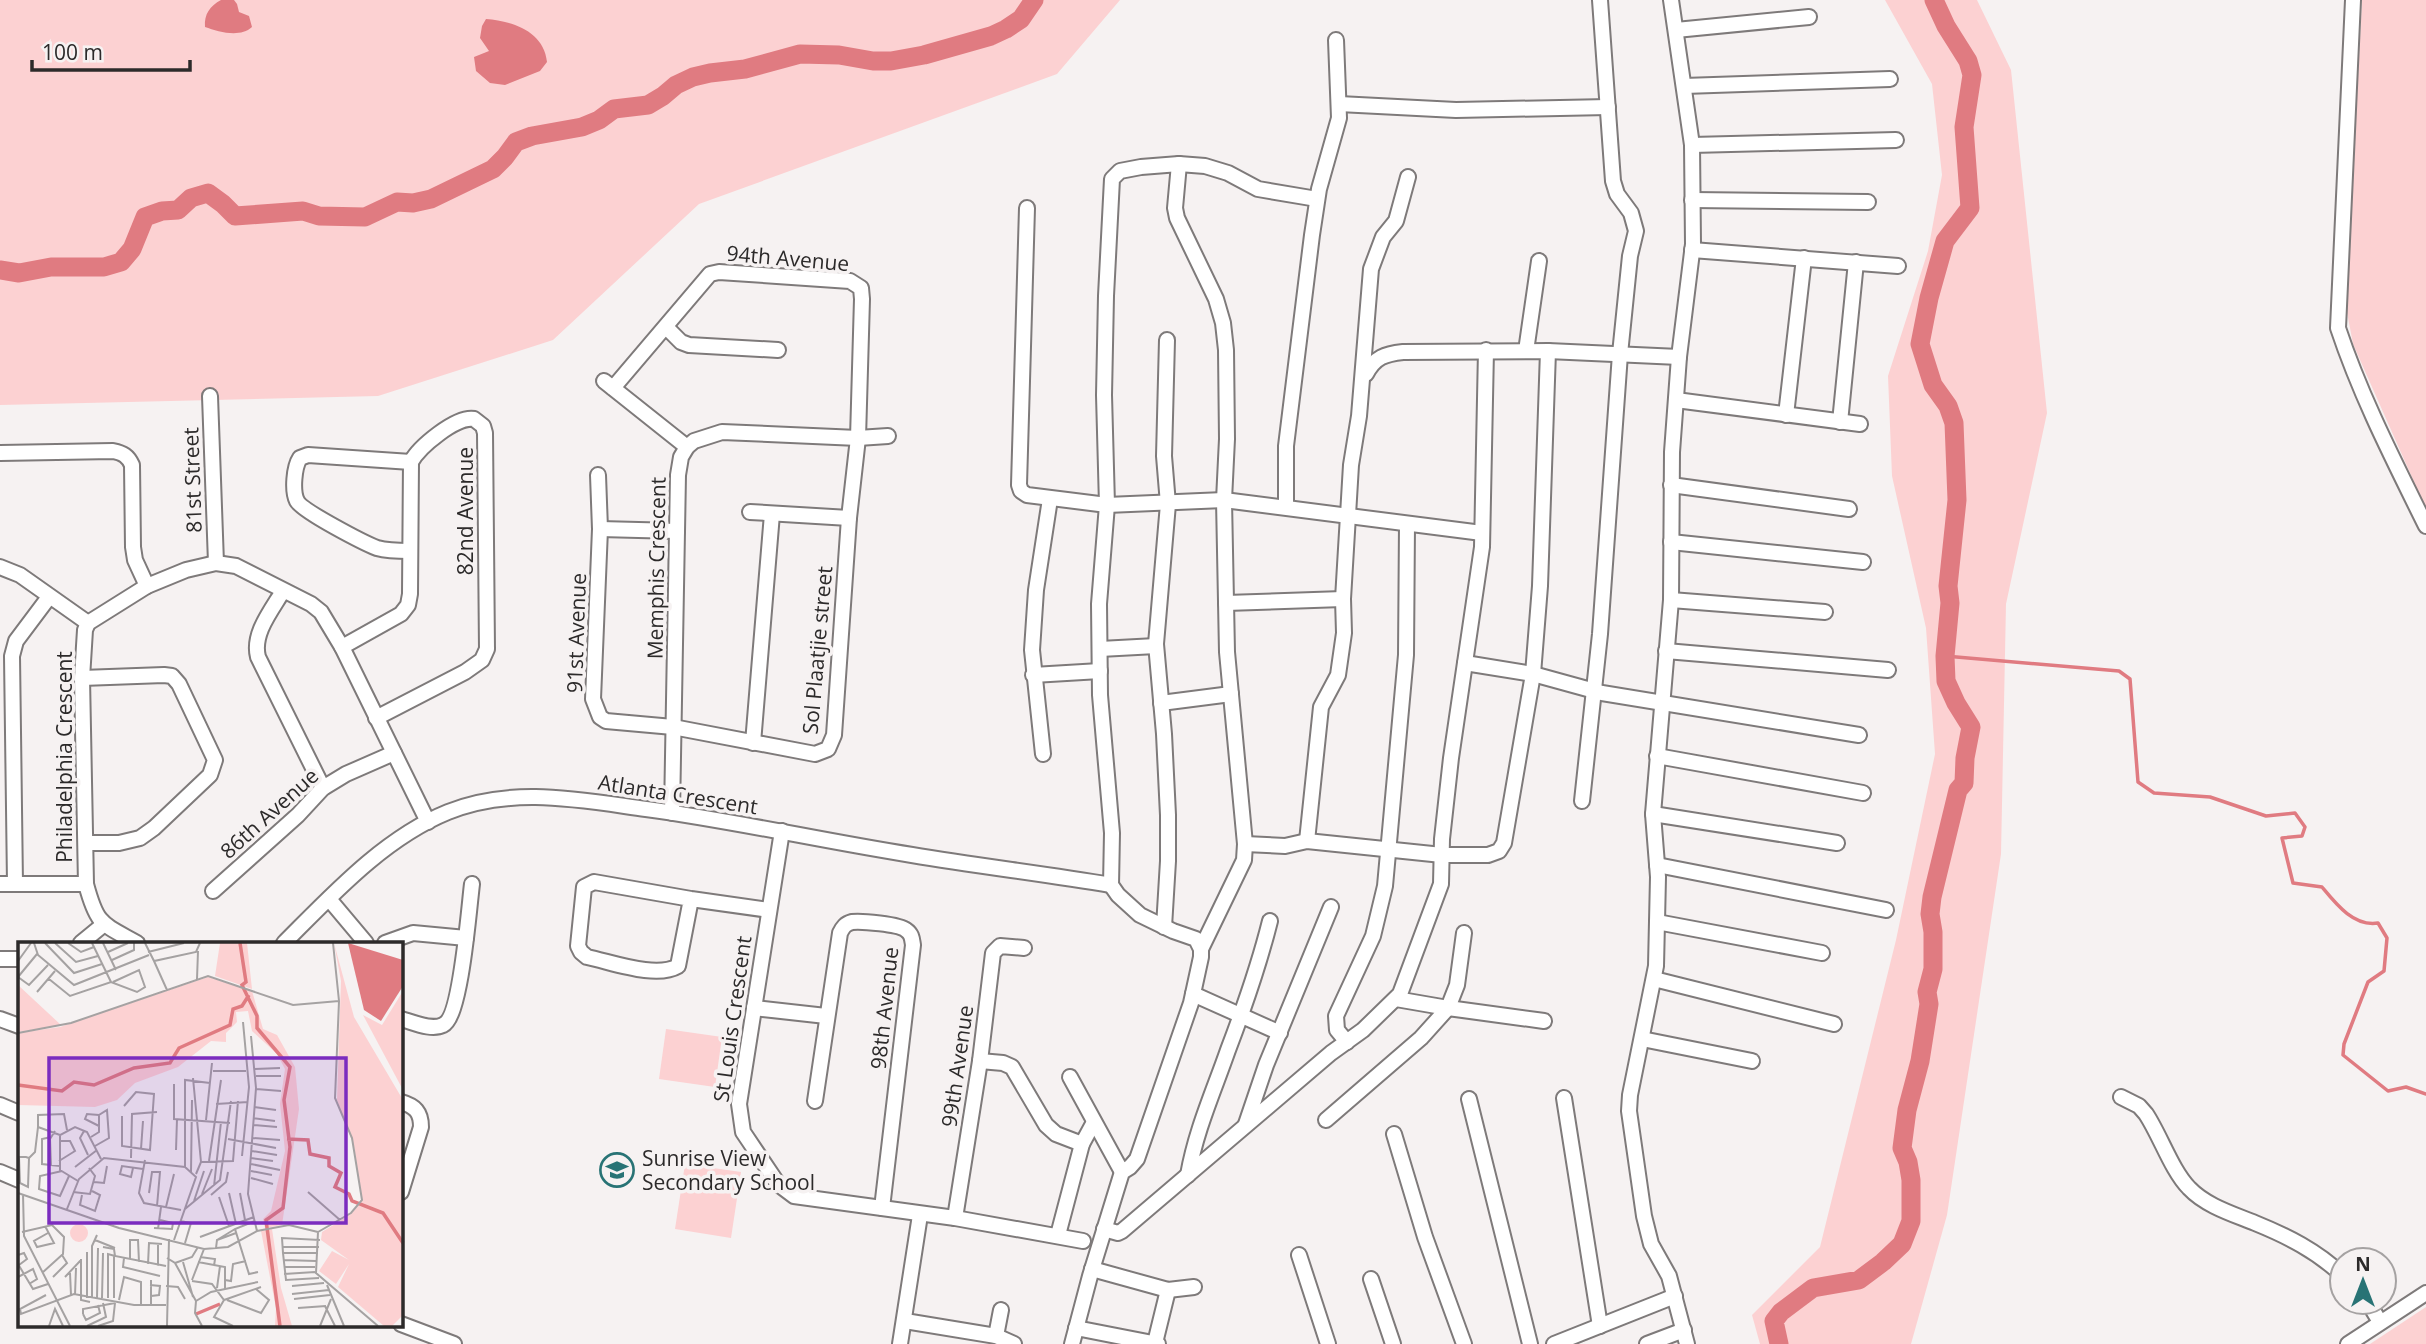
<svg xmlns="http://www.w3.org/2000/svg" width="2426" height="1344" font-family="'Open Sans',sans-serif">
  <style>
    .green { fill: #fcd1d2 }
    .water { fill: #e07b81 }
    .lines { fill: none; stroke-linecap: round; stroke-linejoin: round }
    .stream { stroke: #e07b81; stroke-width: 3.5 }
    .river { stroke: #e07b81; stroke-width: 19 }
    .minor-casing { stroke: #7e7a7a; stroke-width: 18 }
    .minor { stroke: #fff; stroke-width: 14 }
    .labels { text-anchor: middle; dominant-baseline: central; stroke-width: 7; stroke-linejoin: round; paint-order: stroke }
    .street-label { font-size: 21px; fill: #2c2a2a; stroke: #f6f2f2 }
    .poi-label { font-size: 21px; fill: #2c2a2a; stroke: #f6f2f2; text-anchor: start }
    .inset-river { fill: none; stroke: #e07b81; stroke-width: 3.5 }
    .inset-road { fill: none; stroke: #a5a2a2; stroke-width: 2 }
    .view { fill: #7b2cbf; fill-opacity: 0.15; stroke: #7b2cbf; stroke-width: 3.5 }
    .inset-edge { fill: none; stroke: #2c2a2a; stroke-width: 3.5 }
  </style>
  <rect width="100%" height="100%" fill="#f6f2f2"/>
  <!-- green -->
  <g class="green">
    <polygon points="0,0 1120,0 1057,74 699,204 553,340 378,396 0,405"/>
    <polygon points="1885,0 1977,0 2011,70 2047,413 2006,604 2001,854 1947,1215 1911,1344 1760,1344 1752,1315 1820,1247 1896,940 1935,754 1926,628 1892,476 1888,376 1928,251 1942,175 1932,84"/>
    <polygon points="2362,0 2426,0 2426,509 2353,344 2346,307"/>
    <polygon points="666,1029 722,1037 715,1087 659,1079"/>
    <polygon points="685,1164 741,1172 731,1238 675,1229"/>
    <polygon points="2426,1307 2426,1344 2370,1344"/>
  </g>
  <!-- water -->
  <g class="water">
    <path d="M221 0H234L237 4 239 12 249 16 252 27C240 38 219 32 205 27 204 14 210 6 221 0Z"/>
    <path d="M486 19C512 21 544 31 547 62L540 71 505 85 490 83 476 71 474 57 489 51 480 38 482 26Z"/>
  </g>
  <g class="lines">
    <!-- stream -->
    <path class="stream" d="M1945 656 2119 671 2130 679 2138 782 2154 793 2210 797 2266 816 2295 813 2305 827 2302 836 2282 838 2293 883 2322 887C2336 904 2354 927 2378 923L2387 938 2384 971 2368 982 2344 1044 2343 1055 2388 1091 2406 1087 2426 1094"/>
    <!-- river -->
    <g class="river">
      <polyline points="0,270 19,273 51,267 104,267 121,262 132,249 145,217 162,211 178,210 191,198 208,193 223,204 235,216 303,211 319,216 365,217 397,202 413,203 431,199 493,169 505,157 516,142 532,136 582,127 599,120 614,109 648,105 663,96 676,85 693,77 710,73 745,69 800,54 839,55 873,61 891,61 924,55 991,36 1006,29 1021,19 1034,0"/>
      <polyline points="1779,1344 1774,1321 1781,1312 1813,1288 1859,1280 1883,1262 1902,1244 1911,1221 1911,1180 1908,1162 1902,1148 1907,1110 1920,1061 1929,1004 1927,992 1933,969 1933,932 1930,914 1932,897 1958,790 1964,783 1965,758 1971,727 1956,703 1946,681 1945,656 1950,603 1948,586 1957,500 1954,423 1948,406 1933,385 1920,344 1929,298 1945,241 1970,208 1964,127 1972,75 1968,61 1946,26 1934,0"/>
    </g>
    <!-- minor casing -->
    <g class="minor-casing">
      <g id="minor">
        <polyline points="1671,0 1692,145 1693,244 1679,357 1672,452 1671,600 1653,814 1658,877 1656,966 1630,1095 1629,1111 1644,1216 1651,1244 1669,1276 1687,1344"/>
        <path d="M2353 0 2338 328C2361 397 2394 461 2426 526"/>
        <polyline points="1676,30 1809,17"/>
        <polyline points="1684,86 1890,79"/>
        <polyline points="1339,104 1456,110 1608,107"/>
        <polyline points="1692,145 1896,140"/>
        <polyline points="1179,164 1175,208 1177,218 1216,299 1223,323 1226,350 1227,439 1224,500 1227,652 1245,844 1244,860 1201,949"/>
        <polyline points="1692,200 1868,202"/>
        <polyline points="1027,208 1019,485 1021,491 1027,495 1107,505 1224,500 1482,533"/>
        <polyline points="1692,250 1898,266"/>
        <polyline points="666,327 681,342 689,345 778,350"/>
        <polyline points="1526,351 1539,261"/>
        <path d="M1366 374C1375 357 1385 354 1403 352L1548 351 1679 357"/>
        <polyline points="604,381 687,447"/>
        <polyline points="210,396 216,563"/>
        <polyline points="1676,400 1860,424"/>
        <polyline points="1786,415 1804,258"/>
        <polyline points="1840,422 1856,262"/>
        <path d="M0 453 113 451C123 453 128 456 132 465L133 547 135 560 147 586"/>
        <polyline points="598,475 600,529 593,699 600,717 606,721 673,727 815,754 828,749 834,735 849,518 858,438 862,299 861,288 850,281 719,272 710,274 613,388"/>
        <polyline points="1671,485 1849,509"/>
        <polyline points="1286,507 1286,446 1312,235 1319,189 1339,118 1336,40"/>
        <polyline points="750,512 849,518"/>
        <polyline points="600,529 677,531"/>
        <polyline points="1671,542 1863,562"/>
        <path d="M410 551C400 551 388 551 377 548 364 543 302 511 297 501 292 491 294 467 300 458L308 455 411 462"/>
        <polyline points="0,567 20,575 88,623"/>
        <path d="M283 591C271 611 252 634 258 657L323 788"/>
        <polyline points="1671,600 1825,612"/>
        <polyline points="1226,603 1343,599"/>
        <path d="M342 647 401 614 408 605 410 594 411 462C419 447 456 416 474 419L483 426 485 433 487 649 482 660 465 672 376 718"/>
        <polyline points="1100,649 1156,646"/>
        <polyline points="1666,651 1888,670"/>
        <polyline points="1465,663 1533,674 1602,693 1859,735"/>
        <polyline points="1033,675 1100,671"/>
        <polyline points="82,678 164,675 172,676 179,684 215,760 210,775 154,828 140,838 119,843 86,843"/>
        <polyline points="1161,703 1231,694"/>
        <polyline points="753,743 772,514"/>
        <polyline points="1043,754 1032,650 1036,590 1050,499"/>
        <polyline points="1657,756 1863,793"/>
        <polyline points="1582,801 1600,634 1620,354 1630,256 1636,231 1631,213 1617,194 1613,181 1600,0"/>
        <polyline points="672,813 678,475 681,457 687,447 694,441 722,432 858,438 888,436"/>
        <polyline points="1653,814 1837,843"/>
        <polyline points="782,831 739,1104 743,1132 778,1184 794,1196 955,1218 1083,1241"/>
        <polyline points="1307,841 1321,707 1338,675 1344,633 1343,599 1351,465 1359,416 1371,269 1383,237 1396,221 1408,177"/>
        <polyline points="1245,844 1285,846 1307,841 1442,855 1488,855 1499,851 1504,843 1533,674 1540,586 1548,351"/>
        <polyline points="1657,865 1886,910"/>
        <polyline points="0,884 86,884"/>
        <polyline points="15,884 12,656 16,641 49,597"/>
        <polyline points="213,891 298,815 323,788 346,774 394,753"/>
        <polyline points="329,899 366,943"/>
        <path d="M691 899 678 966C656 979 612 962 587 957L581 952 578 946 584 887 594 882 691 899 769 910"/>
        <polyline points="1657,922 1822,953"/>
        <polyline points="1164,927 1168,861 1168,815 1164,734 1156,644 1168,504 1164,456 1167,340"/>
        <polyline points="81,943 103,925"/>
        <path d="M137 943C101 923 97 925 86 884L82 678 85 630 88 623 147 586 186 570 216 563 236 566 311 604 321 612 342 647 428 822"/>
        <path d="M284 943C332 895 384 838 448 812 512 786 580 800 646 809 735 821 823 841 912 855 978 866 1045 874 1111 885"/>
        <polyline points="385,943 413,933 466,938"/>
        <polyline points="0,959 19,959"/>
        <polyline points="1654,979 1834,1024"/>
        <polyline points="1193,994 1280,1033"/>
        <polyline points="1396,999 1448,1008 1544,1021"/>
        <polyline points="754,1008 826,1016"/>
        <polyline points="0,1019 19,1026"/>
        <path d="M401 1019C413 1022 431 1031 443 1025 461 1017 469 907 472 884"/>
        <polyline points="1642,1039 1752,1061"/>
        <polyline points="1347,1042 1337,1030 1336,1016 1373,936 1385,886 1406,655 1407,524"/>
        <polyline points="980,1061 1003,1063 1012,1067 1046,1125 1056,1134 1082,1144"/>
        <polyline points="1070,1077 1122,1172"/>
        <path d="M2121 1097 2139 1106 2146 1114C2160 1135 2172 1171 2189 1188 2206 1206 2233 1214 2255 1223 2287 1236 2317 1251 2342 1275"/>
        <polyline points="1564,1098 1600,1326"/>
        <polyline points="1469,1099 1530,1344"/>
        <path d="M815 1101 840 933C843 927 845 924 852 922 861 921 899 924 906 930 912 934 912 939 913 945L882 1208"/>
        <path d="M401 1102C415 1106 421 1112 421 1127L401 1192"/>
        <polyline points="0,1105 19,1113"/>
        <polyline points="1326,1120 1421,1038 1448,1008 1457,985 1464,933"/>
        <polyline points="1246,1124 1266,1065 1331,907"/>
        <polyline points="1394,1134 1425,1237 1464,1344"/>
        <polyline points="0,1172 19,1180"/>
        <path d="M1188 1175C1196 1130 1213 1093 1228 1050 1244 1008 1259 965 1270 921"/>
        <polyline points="955,1218 980,1061 993,953 1000,946 1024,948"/>
        <polyline points="1104,1229 1118,1233 1122,1231 1331,1053 1363,1030 1400,994 1441,884 1442,839 1451,758 1482,547 1486,350"/>
        <polyline points="1058,1235 1082,1144 1094,1122"/>
        <polyline points="1299,1255 1328,1344"/>
        <polyline points="1092,1269 1168,1290 1194,1287"/>
        <polyline points="1371,1279 1393,1344"/>
        <polyline points="2368,1302 2380,1322"/>
        <polyline points="905,1321 996,1336 1014,1344"/>
        <polyline points="401,1324 454,1344"/>
        <polyline points="1076,1328 1158,1344"/>
        <polyline points="996,1336 1001,1310"/>
        <polyline points="1155,1343 1168,1290"/>
        <polyline points="900,1344 920,1215"/>
        <polyline points="1072,1344 1090,1276 1122,1172 1130,1167 1137,1159 1191,1003 1201,957 1201,949 1196,939 1173,931 1140,915 1118,895 1111,885 1112,833 1100,695 1099,604 1107,505 1104,395 1106,296 1112,179 1120,171 1141,167 1179,164 1205,166 1228,173 1258,189 1317,199"/>
        <polyline points="1554,1344 1675,1296"/>
        <polyline points="1647,1344 1684,1330"/>
        <polyline points="2348,1344 2426,1293"/>
      </g>
    </g>
    <!-- minor -->
    <use href="#minor" class="minor"/>
  </g>
  <!-- icons -->
  <defs>
    <g id="school-ring" transform="scale(1.75)"><circle r="9.5" fill="#f6f2f2" stroke="#287375" stroke-width="1.5"/><path d="M0-5L7-2L0 1L-7-2ZM-4 1L0 2.5L4 1V4Q0 6-4 4Z" fill="#287375"/></g>
  </defs>
  <g fill-rule="evenodd">
    <use href="#school-ring" x="617" y="1170"/>
  </g>
  <g class="labels">
    <!-- street labels -->
    <g class="street-label">
      <text transform="translate(788 258) rotate(5)">94th Avenue</text>
      <text transform="translate(192 480) rotate(-92)">81st Street</text>
      <text transform="translate(465 511) rotate(-90)">82nd Avenue</text>
      <text transform="translate(656 568) rotate(-89)">Memphis Crescent</text>
      <text transform="translate(576 633) rotate(-88)">91st Avenue</text>
      <text transform="translate(817 650) rotate(-85)">Sol Plaatjie street</text>
      <text transform="translate(64 757) rotate(-90)">Philadelphia Crescent</text>
      <text transform="translate(678 794) rotate(9)">Atlanta Crescent</text>
      <text transform="translate(269 813) rotate(-42)">86th Avenue</text>
      <text transform="translate(884 1008) rotate(-84)">98th Avenue</text>
      <text transform="translate(732 1019) rotate(-82)">St Louis Crescent</text>
      <text transform="translate(957 1066) rotate(-82)">99th Avenue</text>
    </g>
    <!-- poi labels -->
    <g class="poi-label">
      <text x="642" y="1158">Sunrise View<tspan x="642" dy="24">Secondary School</tspan></text>
    </g>
  </g>
  <!-- overview -->
  <g transform="translate(18 942)">
    <rect width="385" height="385" fill="#f6f2f2"/>
    <path d="M202 1H229L234 47 197 34ZM316 1 336 75 385 158V373L374 384H366L320 345 331 322 318 342 301 329 314 309 331 318 303 298 304 290 333 272 344 259 336 204 319 158 323 39ZM190 35 234 49 245 87 259 93 277 125 281 167 264 283 247 286 245 277 253 269 267 209 262 162 267 127 259 112 234 89 230 69 218 70 219 80 208 91V100L193 99 160 125 117 141 99 158 77 165 0 163V91L42 85ZM0 43 43 83 0 90ZM385 49V148L345 73 364 83ZM52 291a9 9 0 1 1 18 0a9 9 0 1 1-18 0ZM254 287 263 346 274 384H257L258 366 243 289Z" fill="#fcd1d2"/>
    <path d="M330 1 385 18V44L363 79 346 68Z" fill="#e07b81"/>
    <path class="inset-river" d="M222 1 228 40 224 43 239 74V86L272 125 266 158 272 205 265 266 248 278 262 384M0 143 44 149 56 140 76 143 116 126 152 121 161 106 212 83 215 67 224 64 231 53M269 197 290 198 292 212 311 216V224L323 231 317 245 331 252 334 259 365 271 385 301M178 372 202 362"/>
    <path class="inset-road" d="M16 1 20 13 56 43 131 13M27 1 56 31 84 22M37 1 58 20 80 14M50 1 63 10 76 5M74 1 93 40M85 1 98 28M127 1 136 19 178 10 182 1M90 10 110 1M130 10 166 1M94 18 116 8V1M0 19 13 1M136 19 149 48M0 35 11 43 30 23M0 35 19 12M31 37 52 54 93 40 119 50 127 45 121 28 95 40M179 37 180 9M19 50 37 29M0 91 53 81 190 34 275 63 321 59M233 94 238 146 230 252 239 289M237 127 262 126M195 129H228M238 134H263M175 136 183 220 178 232M156 142V177L212 181M238 147 263 149M198 162 230 160M236 165 258 168M104 174V204L132 208 136 152 118 150 106 164M235 176 257 179M188 178 194 121M235 183 259 185M81 184 67 177 69 172 81 173M66 189 62 196 70 213M42 193 20 185V173L46 172 49 188M33 195 24 197V222L42 224M73 195 81 190V173L89 168 91 196 77 204M235 196 262 198M210 197 258 206M41 199H52L57 209 41 219M123 207 125 179M158 208 159 177M234 209 259 213M224 214 231 145 225 80M0 215H8L11 216 10 245 2 241 1 215M11 216 17 210 20 185M113 216 114 172 139 170M233 216 255 219M127 218 121 251 126 261 163 268M191 219 203 138M183 220 215 219 220 159M233 222 262 228M33 224 32 197 37 189M57 225 79 208M167 225V138L192 141M115 226 113 235 102 232 104 224 125 227M44 229 22 234 21 247 42 254 51 234M233 229 254 233M173 230 174 158M233 236 255 242M60 239 42 228V193L57 185 69 190 83 217M76 240 86 241 89 224M196 244 203 180M55 250 72 252 77 234 71 226M290 250 322 278M0 251 101 286 186 307 210 305 239 289 271 283 300 290M131 251 134 230H142L139 264M211 251 218 282M222 251 227 278M5 252 6 294 52 384M184 252 194 227M64 253 62 263 77 269 82 253 74 249M193 253 208 240 210 230M201 255 211 284M176 259 186 229M148 265 156 232M49 267 61 237 86 216 167 225 178 235 156 298M167 267 202 238 213 159M162 279 173 281 167 301M237 279 217 287 231 332 240 330M27 284 36 301 19 305 16 299 30 291M136 286 154 287 155 281 142 278M140 287 143 265M4 290 34 283 46 295 45 312 24 331M300 290 333 271 344 258 334 196 317 156 321 59 315 1M300 290 298 331 360 384M182 295 236 275M77 298 97 306M199 298 217 287M85 305 96 307 97 314 148 324M264 305H301M198 306 199 298 218 291M265 311 264 296 302 298M300 311H265L268 338 301 336M0 313 6 311 9 317 1 323M182 315 197 317 196 324M106 316 105 325 142 334M149 316 157 321 178 359 177 371 184 384M63 317V358L72 360M112 317V298H120L121 320M265 318 298 319M165 320 175 355M180 320 207 325V348M157 321 174 315 180 305M0 322 15 347 30 342M130 322 131 301 144 302M140 324V302M266 325H297M52 331 53 353M266 332 297 330M0 335 15 327 19 337 11 342M35 335 49 321 44 313M47 335 63 318M133 338V363M174 338 186 307M207 338 213 339 215 322 228 319M174 339 194 342 206 358 243 345M132 343 142 344 141 353 133 354M309 343 326 384M148 344 160 345 167 357M274 344 306 341M199 346 202 324M274 352 311 348M28 353 2 367 3 372 56 352 116 363H148M57 353 58 326M69 356V310M74 356V304L79 293M79 356 80 306M84 356 85 311M90 356V312L97 314M96 356V314M276 357 312 353M101 358 106 335 123 340V363M206 358 196 375 215 384M209 358 243 371 251 358 238 347M178 359 193 350 240 340M307 364 317 384M280 366 308 364M65 372V367L97 361M65 372 68 378 82 371 80 363M31 384 37 367 45 384M69 384 88 375 85 361M80 384 95 379 97 361M149 384 151 297M302 384 313 357"/>
    <path class="view" d="M31 116H328V281H31Z"/>
    <rect width="385" height="385" class="inset-edge"/>
  </g>
  <!-- north arrow -->
  <g transform="translate(2363 1281)"><circle r="33" fill="#f6f2f2" stroke="#a5a2a2" stroke-width="2"/>
  <path d="M0-5L12 26L0 18L-12 26Z" fill="#287375"/>
  <text y="-10" font-size="19" font-weight="bold" text-anchor="middle" fill="#2c2a2a">N</text>
  </g>
  <!-- scale -->
  <path d="M32 60v10h158v-10" fill="none" stroke="#2c2a2a" stroke-width="3.5"/>
  <text x="42" y="60" font-size="21" fill="#2c2a2a" stroke="#f6f2f2" stroke-width="5" paint-order="stroke">100 m</text>
</svg>
